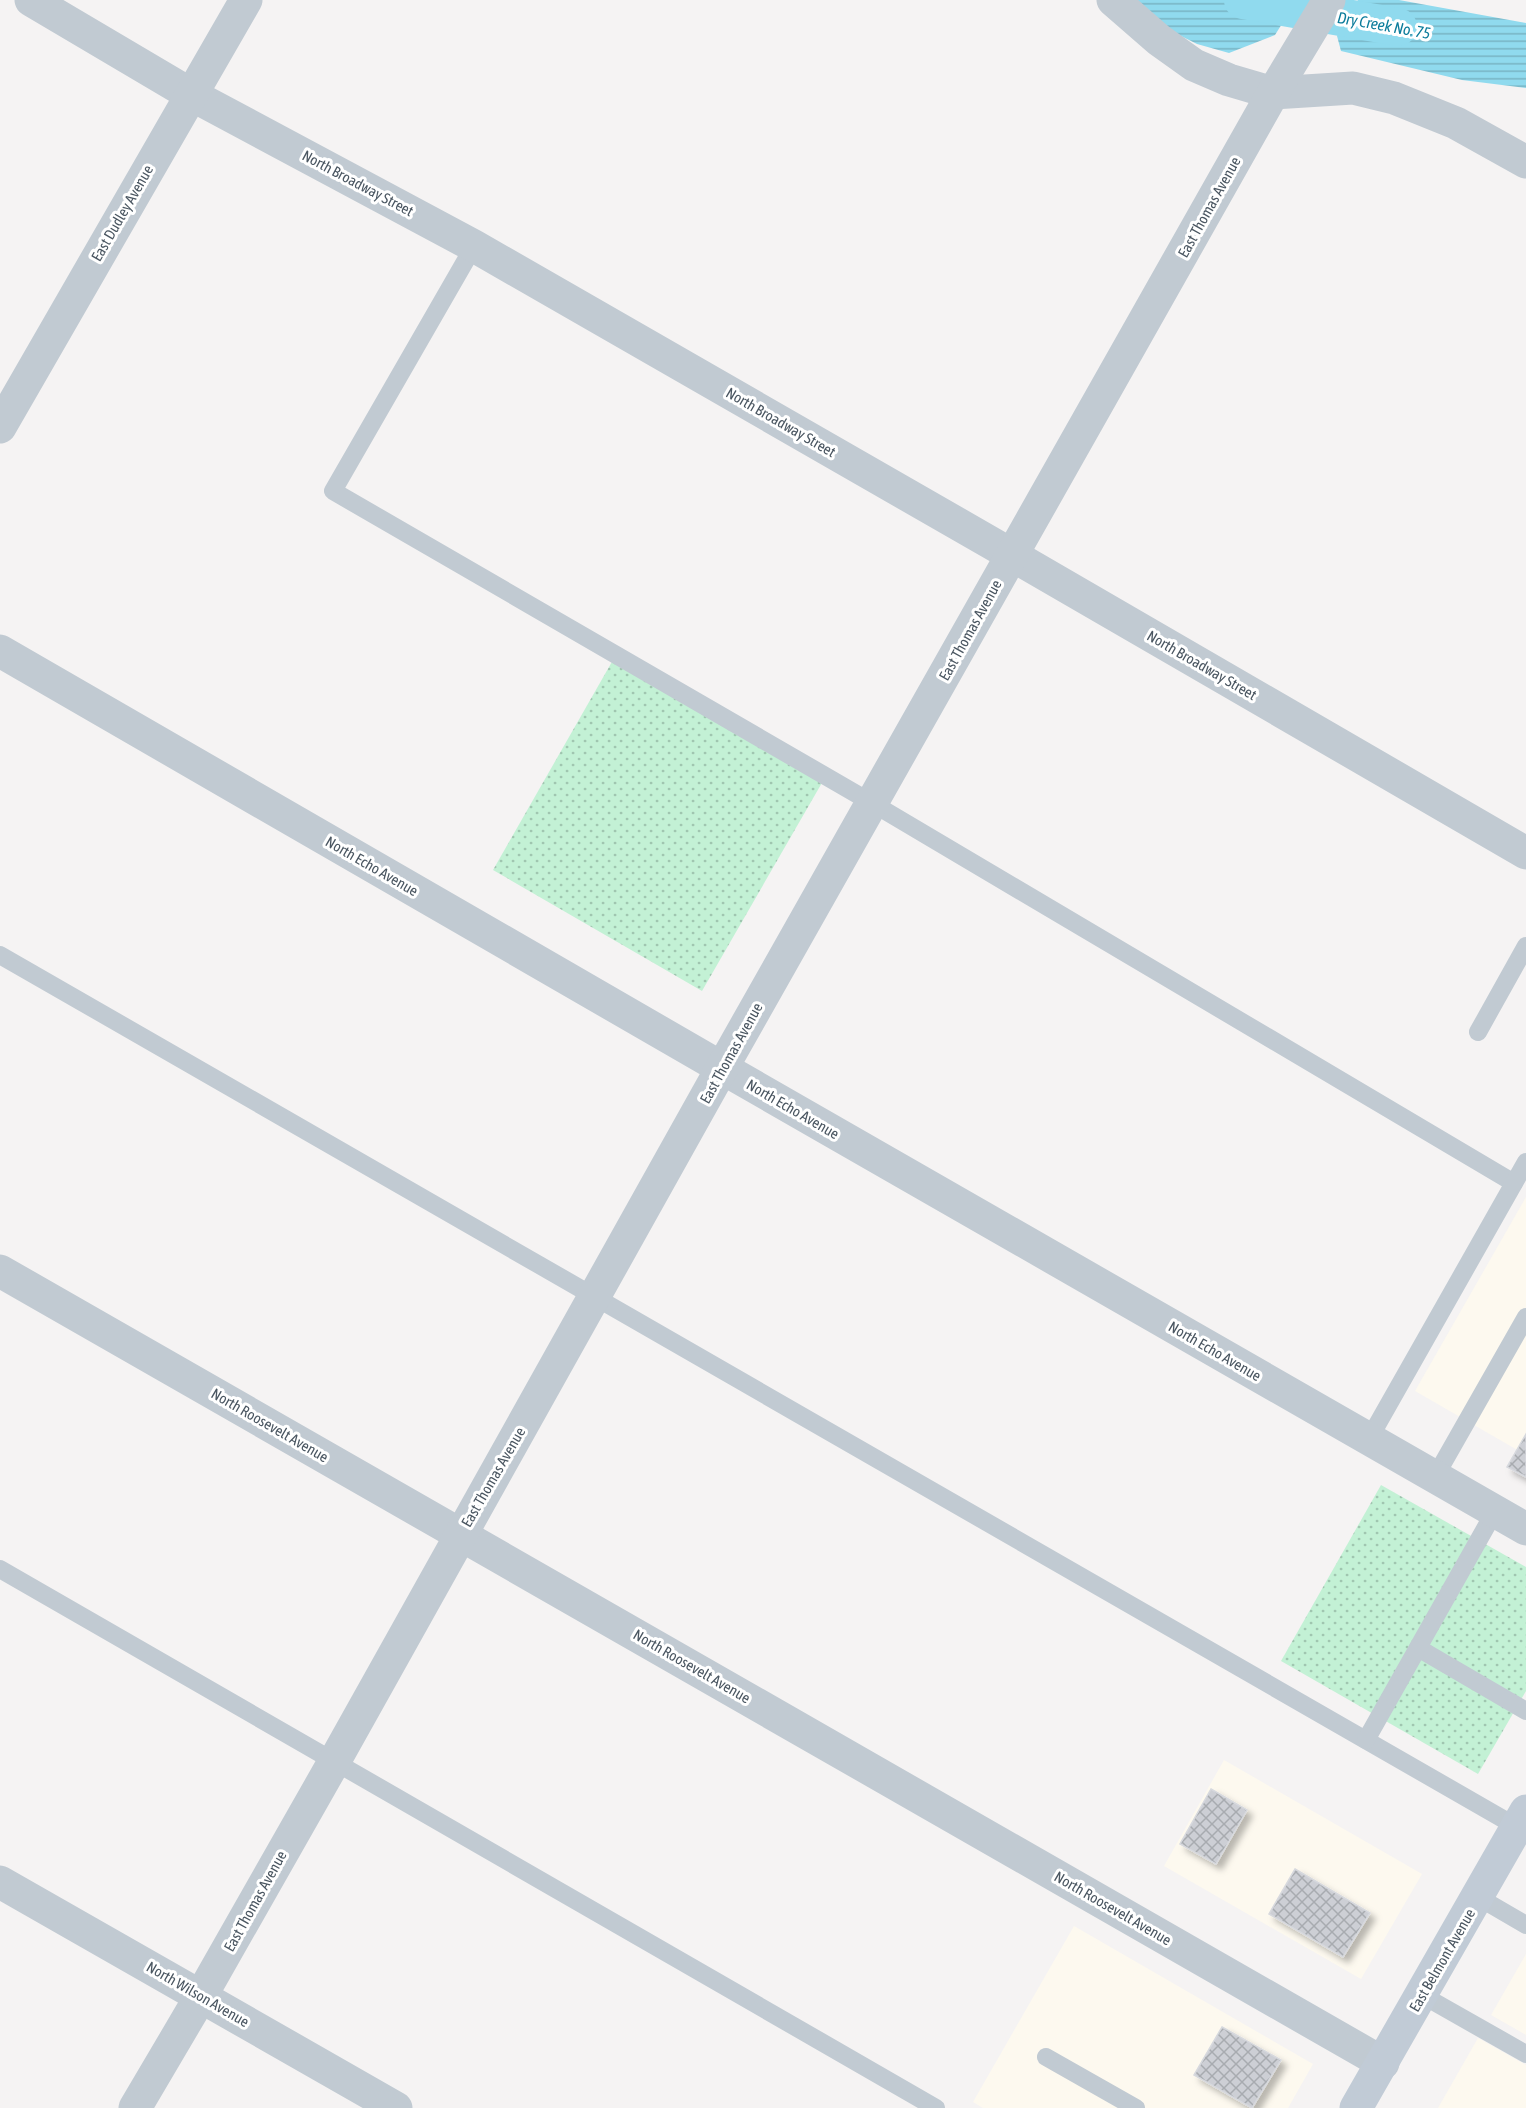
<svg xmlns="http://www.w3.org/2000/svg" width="1526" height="2108" font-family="'Asap Condensed',sans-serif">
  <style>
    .commercial { fill: #fdf9ef }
    .grass { fill: url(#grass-dots) }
    .water { fill: url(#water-rules) }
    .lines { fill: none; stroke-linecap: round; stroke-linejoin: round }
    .canal { stroke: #90daee; stroke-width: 38 }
    .building { fill: url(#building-cross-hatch); stroke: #d7d9de; stroke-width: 1.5; filter: url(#shadow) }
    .service { stroke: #c1cad2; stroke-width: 18 }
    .minor { stroke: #c1cad2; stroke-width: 33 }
    .secondary { stroke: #c1cbd6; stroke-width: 33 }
    .labels { text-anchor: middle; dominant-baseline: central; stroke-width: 6; stroke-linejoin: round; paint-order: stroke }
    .street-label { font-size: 15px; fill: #4a5661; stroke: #fff }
    .water-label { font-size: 16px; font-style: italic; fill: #0c7c9b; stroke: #fff }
  </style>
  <defs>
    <pattern id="grass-dots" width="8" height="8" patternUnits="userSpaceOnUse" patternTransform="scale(1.5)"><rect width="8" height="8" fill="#c3f1d5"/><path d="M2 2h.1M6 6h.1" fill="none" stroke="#a0c6b0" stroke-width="1.8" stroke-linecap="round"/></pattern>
    <pattern id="water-rules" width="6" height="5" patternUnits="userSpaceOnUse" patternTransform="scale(1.5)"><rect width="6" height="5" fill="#90daee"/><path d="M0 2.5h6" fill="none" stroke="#78b4c4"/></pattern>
    <pattern id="building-cross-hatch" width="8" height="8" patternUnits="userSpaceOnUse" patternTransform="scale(1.5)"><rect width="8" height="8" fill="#cdcfd5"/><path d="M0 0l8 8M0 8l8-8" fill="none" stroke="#a8abb0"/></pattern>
    <filter id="shadow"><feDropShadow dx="5.5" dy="5.5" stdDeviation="3" flood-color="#0004"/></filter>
  </defs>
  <rect width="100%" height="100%" fill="#f5f3f3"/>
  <!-- commercial -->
  <g class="commercial">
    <polygon points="1526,1197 1526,1455 1415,1391"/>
    <polygon points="1224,1760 1422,1874 1361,1979 1164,1866"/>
    <polygon points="1074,1926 1313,2064 1288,2108 983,2108 973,2102"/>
    <polygon points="1526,1954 1526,2035 1491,2015"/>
    <polygon points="1478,2038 1526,2065 1526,2108 1438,2108"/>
  </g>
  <!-- grass -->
  <g class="grass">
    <polygon points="613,660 823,781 702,991 493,870"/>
    <polygon points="1381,1485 1526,1567 1526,1691 1478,1774 1281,1661"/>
  </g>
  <!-- water -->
  <g class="water">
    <polygon points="1135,0 1297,0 1275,35 1229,53 1197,44 1163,27"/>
    <polygon points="1358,0 1399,0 1526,23 1526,88 1462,80 1341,51 1337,36"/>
  </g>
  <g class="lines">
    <!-- canal -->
    <polyline class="canal" points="1243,0 1398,27"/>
  </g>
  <!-- building -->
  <g class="building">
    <polygon points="1526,1434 1526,1477 1507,1467"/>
    <polygon points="1211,1789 1247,1810 1216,1864 1180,1844"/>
    <polygon points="1295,1869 1370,1913 1343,1957 1269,1914"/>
    <polygon points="1222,2027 1281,2060 1252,2108 1194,2075"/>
  </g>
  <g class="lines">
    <!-- service -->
    <g class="service">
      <polyline points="474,246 333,491 872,803 1514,1183"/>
      <polyline points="0,955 1517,1827"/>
      <polyline points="1478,1032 1526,946"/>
      <polyline points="1369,1439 1526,1162"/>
      <polyline points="1435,1477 1526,1317"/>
      <polyline points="0,1569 936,2108"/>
      <polyline points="1418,1648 1526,1711"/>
      <polyline points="1366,1740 1495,1511"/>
      <polyline points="1478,1897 1526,1925"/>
      <polyline points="1422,1995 1526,2054"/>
      <polyline points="1046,2057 1136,2108"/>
    </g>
    <!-- minor -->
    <g class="minor">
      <polyline points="31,0 190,94 474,246 1012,555 1526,853"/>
      <polyline points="1113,0 1159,40 1194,65 1229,80 1273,93 1353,88 1394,98 1456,123 1526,162"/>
      <polyline points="0,427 246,0"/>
      <polyline points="0,651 722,1068 1526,1529"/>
      <polyline points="0,1271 1383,2063"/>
      <polyline points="0,1882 396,2108"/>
      <polyline points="135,2108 201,1996 334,1762 722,1068 1273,93 1329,0"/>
    </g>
    <!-- secondary -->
    <polyline class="secondary" points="1356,2108 1526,1811"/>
  </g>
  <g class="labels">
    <!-- street labels -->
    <g class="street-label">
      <text transform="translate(358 183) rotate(28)">North Broadway Street</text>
      <text transform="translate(1209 207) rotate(-61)">East Thomas Avenue</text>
      <text transform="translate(122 213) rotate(-60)">East Dudley Avenue</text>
      <text transform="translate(781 422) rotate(30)">North Broadway Street</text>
      <text transform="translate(970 630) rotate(-61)">East Thomas Avenue</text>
      <text transform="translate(1202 665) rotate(30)">North Broadway Street</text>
      <text transform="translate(372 866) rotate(30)">North Echo Avenue</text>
      <text transform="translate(731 1053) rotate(-61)">East Thomas Avenue</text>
      <text transform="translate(793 1109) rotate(30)">North Echo Avenue</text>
      <text transform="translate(1215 1351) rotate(30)">North Echo Avenue</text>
      <text transform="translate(270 1425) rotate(30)">North Roosevelt Avenue</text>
      <text transform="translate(493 1477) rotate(-60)">East Thomas Avenue</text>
      <text transform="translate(692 1666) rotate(30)">North Roosevelt Avenue</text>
      <text transform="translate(255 1901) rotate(-61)">East Thomas Avenue</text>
      <text transform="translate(1113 1908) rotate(30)">North Roosevelt Avenue</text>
      <text transform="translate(1442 1960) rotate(-60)">East Belmont Avenue</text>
      <text transform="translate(198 1994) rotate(30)">North Wilson Avenue</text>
    </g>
    <!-- water labels -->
    <g class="water-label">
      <text transform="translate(1384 25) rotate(10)">Dry Creek No. 75</text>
    </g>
  </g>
</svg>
